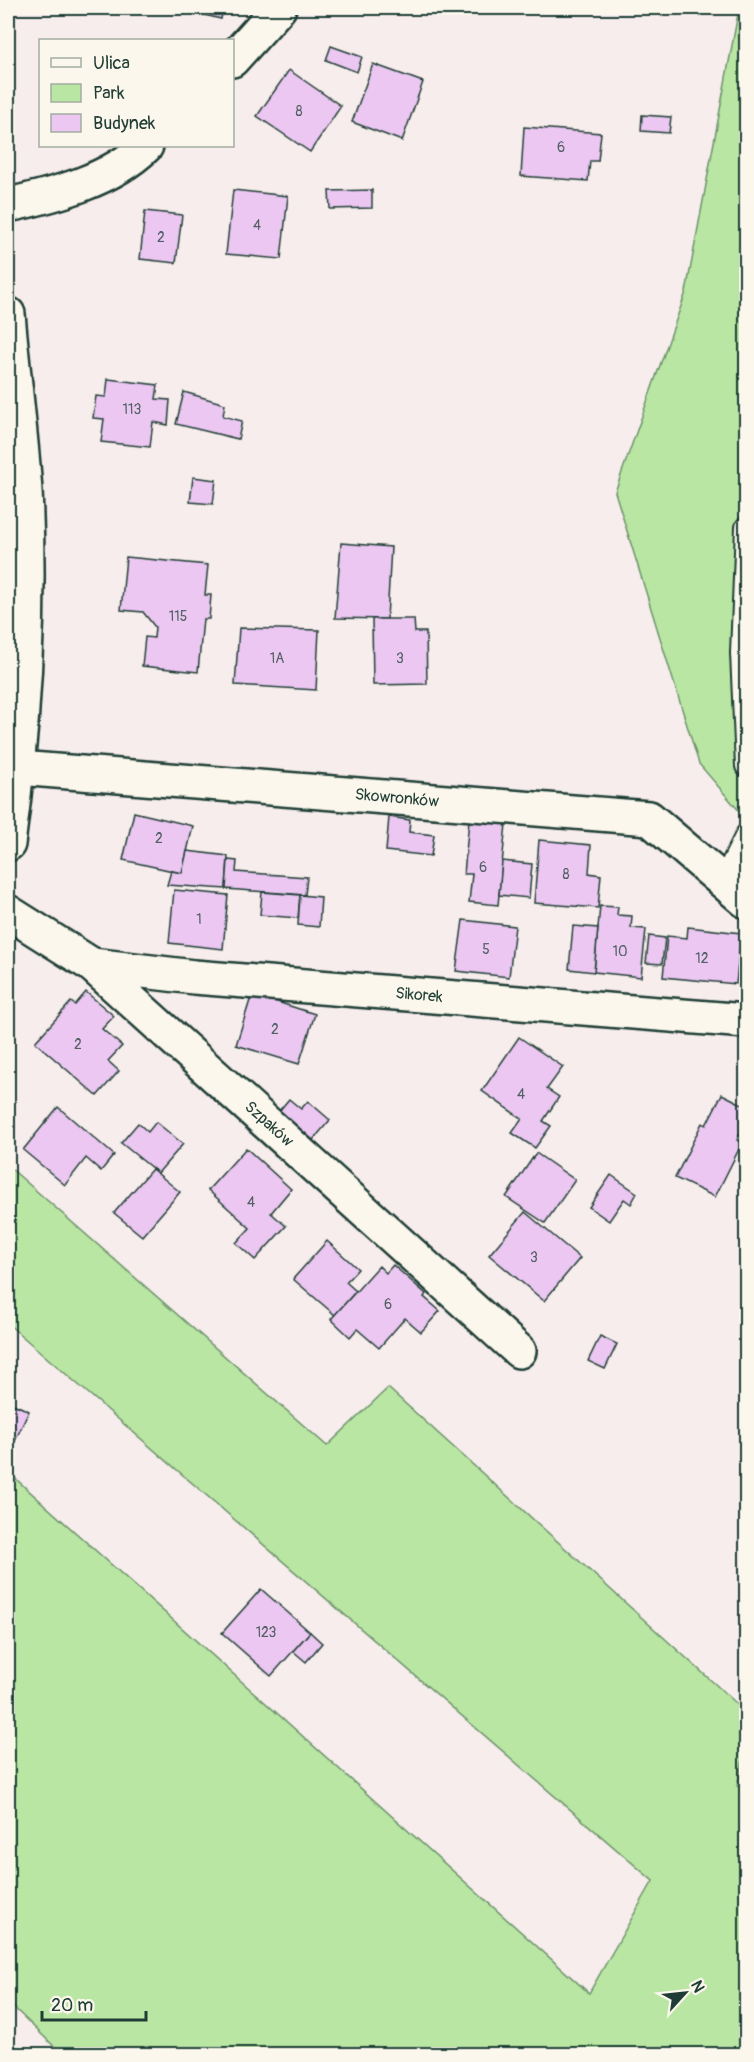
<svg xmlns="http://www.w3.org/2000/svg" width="754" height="2062" font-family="Pangolin,sans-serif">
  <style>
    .green { fill: #bae6a3; stroke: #6c926c; stroke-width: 1.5 }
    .building { fill: #ebc7f2; stroke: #1f3d34; stroke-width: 1.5 }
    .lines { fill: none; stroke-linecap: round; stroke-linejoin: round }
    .lane-casing { stroke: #1f3d34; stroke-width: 24 }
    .street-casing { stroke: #1f3d34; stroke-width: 38 }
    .secondary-casing { stroke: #1f3d34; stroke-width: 38 }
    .lane { stroke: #fbf7ec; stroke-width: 20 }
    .street { stroke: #fbf7ec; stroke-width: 33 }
    .secondary { stroke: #fbf7ec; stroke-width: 33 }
    .labels { text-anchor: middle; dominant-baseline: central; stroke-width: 5; stroke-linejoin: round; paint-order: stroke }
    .number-label { font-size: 14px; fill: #526064 }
    .street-label { font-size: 16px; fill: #1f3d34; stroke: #fbf7ec }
  </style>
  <rect width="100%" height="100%" fill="#f8eded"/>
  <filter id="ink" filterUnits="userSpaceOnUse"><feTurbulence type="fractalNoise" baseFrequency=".0167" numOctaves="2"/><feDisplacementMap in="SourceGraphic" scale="12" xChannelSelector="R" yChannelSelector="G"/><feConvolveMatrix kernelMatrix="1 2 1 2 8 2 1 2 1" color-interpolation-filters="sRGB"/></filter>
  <g filter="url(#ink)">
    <!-- green -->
    <g class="green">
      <polygon points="739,8 746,8 746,819 699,764 615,492 686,292"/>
      <polygon points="8,1166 327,1446 388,1388 746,1712 746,1747 737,1786 746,1792 746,2054 62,2054 8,2002 8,1472 589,1993 653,1881 8,1324"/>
    </g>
    <!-- building -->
    <g class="building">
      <polygon points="176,8 223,8 221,19"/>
      <polygon points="331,46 362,57 357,72 326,60"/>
      <polygon points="373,64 423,82 402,141 352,122"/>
      <polygon points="289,70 341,106 310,152 257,116"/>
      <polygon points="642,115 671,117 669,133 641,131"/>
      <polygon points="524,127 601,133 598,161 590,161 588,181 521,176"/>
      <polygon points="233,190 288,196 281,259 226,254"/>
      <polygon points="372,190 372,208 330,209 329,191"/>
      <polygon points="145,211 182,215 176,263 140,259"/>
      <polygon points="108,379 158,385 156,399 170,400 168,425 153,422 150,447 101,442 104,419 93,418 96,396 106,397"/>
      <polygon points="184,392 225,404 223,416 242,421 238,439 176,424"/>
      <polygon points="193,477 216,480 213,504 190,502"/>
      <polygon points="341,543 391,547 387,619 335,618"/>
      <polygon points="126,557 208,565 205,595 211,595 209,619 203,619 198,672 142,666 145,637 154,638 155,627 143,612 121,610"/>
      <polygon points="372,619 414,619 415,632 426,632 427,684 373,685"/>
      <polygon points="239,628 319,630 316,690 235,685"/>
      <polygon points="134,812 193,826 182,873 123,860"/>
      <polygon points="389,817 410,820 409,832 434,835 431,856 386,851"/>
      <polygon points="469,820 506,824 498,905 469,902 472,874 464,874"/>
      <polygon points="539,840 591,845 589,873 601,875 598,908 534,903"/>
      <polygon points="187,851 228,856 226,889 167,885 171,871 182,873"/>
      <polygon points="228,860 237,861 236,872 307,877 305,895 226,889"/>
      <polygon points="502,861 532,864 529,898 499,895"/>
      <polygon points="174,890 228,895 223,949 169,943"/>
      <polygon points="262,892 300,895 298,918 260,915"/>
      <polygon points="300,895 321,897 319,927 298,925"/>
      <polygon points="600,906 618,907 617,915 632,916 631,928 646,929 641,977 594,972"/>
      <polygon points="463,920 515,926 509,977 456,971"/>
      <polygon points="573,926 598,928 594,972 569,969"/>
      <polygon points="688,927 741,933 736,984 663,977 667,936 687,938"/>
      <polygon points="649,936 665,938 662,964 646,963"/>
      <polygon points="86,992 114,1016 102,1029 122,1046 108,1061 119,1071 97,1096 35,1042 71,1002 75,1005"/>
      <polygon points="252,994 315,1014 299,1064 236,1045"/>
      <polygon points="519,1037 563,1067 547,1089 559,1097 543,1121 551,1126 535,1148 512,1133 522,1119 482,1091"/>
      <polygon points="722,1094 746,1106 746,1121 737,1140 742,1143 715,1197 675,1178 702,1123 706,1125"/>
      <polygon points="289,1099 301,1109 308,1101 330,1120 313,1140 279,1111"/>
      <polygon points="58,1107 114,1155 101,1171 86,1158 65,1185 23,1150"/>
      <polygon points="156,1122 183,1144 158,1173 121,1143 138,1123 148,1132"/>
      <polygon points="246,1148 291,1189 271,1213 286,1226 255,1260 236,1243 250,1228 208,1190"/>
      <polygon points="536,1153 575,1180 545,1223 506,1197"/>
      <polygon points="152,1169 180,1192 142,1236 114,1213"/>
      <polygon points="611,1175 637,1193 631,1204 624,1199 609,1221 589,1207"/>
      <polygon points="525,1212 580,1258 544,1301 489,1255"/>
      <polygon points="327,1241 358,1269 346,1282 356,1291 335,1315 293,1279"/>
      <polygon points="393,1265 426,1294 424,1297 440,1311 421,1332 405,1318 379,1348 357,1329 350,1337 331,1319 379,1266 386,1273"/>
      <polygon points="600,1336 617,1344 605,1369 588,1361"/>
      <polygon points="11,1403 29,1411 15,1441 8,1437 8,1411"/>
      <polygon points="261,1589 310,1632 271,1676 222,1633"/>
      <polygon points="310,1632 322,1643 306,1662 293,1651"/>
    </g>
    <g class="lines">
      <!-- lane casing -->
      <g class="lane-casing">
        <g id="lane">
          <polyline points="746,527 741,653 746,766"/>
          <polyline points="723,881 746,835"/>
        </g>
      </g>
      <!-- street casing -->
      <g class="street-casing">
        <g id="street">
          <polyline points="232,60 279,8"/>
          <path d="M8 205C55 195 111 180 146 146"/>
          <polyline points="18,768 649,818 746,901"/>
          <polyline points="8,912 92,965 519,1351"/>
          <polyline points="92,965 194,977 746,1021"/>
        </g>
      </g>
      <!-- secondary casing -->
      <g class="secondary-casing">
        <path id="secondary" d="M8 314C13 373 21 432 25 491 31 609 24 726 8 844"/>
      </g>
      <!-- lane -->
      <use href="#lane" class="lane"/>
      <!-- street -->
      <use href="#street" class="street"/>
      <!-- secondary -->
      <use href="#secondary" class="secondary"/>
    </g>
  </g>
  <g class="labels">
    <!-- number labels -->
    <g class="number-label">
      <text x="299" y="111">8</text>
      <text x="561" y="147">6</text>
      <text x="257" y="225">4</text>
      <text x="161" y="237">2</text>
      <text x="132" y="409">113</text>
      <text x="178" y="616">115</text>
      <text x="277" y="658">1A</text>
      <text x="400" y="658">3</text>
      <text x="159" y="838">2</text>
      <text x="483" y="867">6</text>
      <text x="566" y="874">8</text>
      <text x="199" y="919">1</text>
      <text x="486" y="949">5</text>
      <text x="620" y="951">10</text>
      <text x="702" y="958">12</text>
      <text x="275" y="1029">2</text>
      <text x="78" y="1044">2</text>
      <text x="521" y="1094">4</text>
      <text x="251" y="1202">4</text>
      <text x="534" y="1257">3</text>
      <text x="388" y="1304">6</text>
      <text x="266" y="1632">123</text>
    </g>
    <!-- street labels -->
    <g class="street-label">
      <text transform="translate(397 798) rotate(5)">Skowronków</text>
      <text transform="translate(419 995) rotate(5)">Sikorek</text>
      <text transform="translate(269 1124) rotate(42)">Szpaków</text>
    </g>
  </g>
  <!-- margin -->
  <rect width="754" height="2062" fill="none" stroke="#fbf7ec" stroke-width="30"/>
  <rect x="15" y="15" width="724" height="2032" fill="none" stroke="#1f3d34" stroke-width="2" filter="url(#ink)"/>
  <!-- legend -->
  <rect x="39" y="39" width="195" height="108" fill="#fbf7ec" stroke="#a3ada2" stroke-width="1.5"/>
  <rect x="51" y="58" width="30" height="9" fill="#fbf7ec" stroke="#a3ada2" stroke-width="1.5"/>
  <text x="93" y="69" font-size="18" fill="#1f3d34">Ulica</text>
  <rect x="51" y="84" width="30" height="18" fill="#bae6a3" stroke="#a3ada2" stroke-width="1.5"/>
  <text x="93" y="99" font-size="18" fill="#1f3d34">Park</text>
  <rect x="51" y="114" width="30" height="18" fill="#ebc7f2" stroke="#a3ada2" stroke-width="1.5"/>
  <text x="93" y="129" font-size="18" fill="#1f3d34">Budynek</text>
  <!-- north arrow -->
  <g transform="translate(685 1993) rotate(63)" stroke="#fbf7ec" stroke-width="4.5" paint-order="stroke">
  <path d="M0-4.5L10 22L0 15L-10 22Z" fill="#1f3d34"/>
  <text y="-9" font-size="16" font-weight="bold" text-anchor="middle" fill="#1f3d34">N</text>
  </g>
  <!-- scale -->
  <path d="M42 2011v9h104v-9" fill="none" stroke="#1f3d34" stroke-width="3"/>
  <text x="51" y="2011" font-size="18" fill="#1f3d34" stroke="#fbf7ec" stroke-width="4.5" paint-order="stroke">20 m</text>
</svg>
